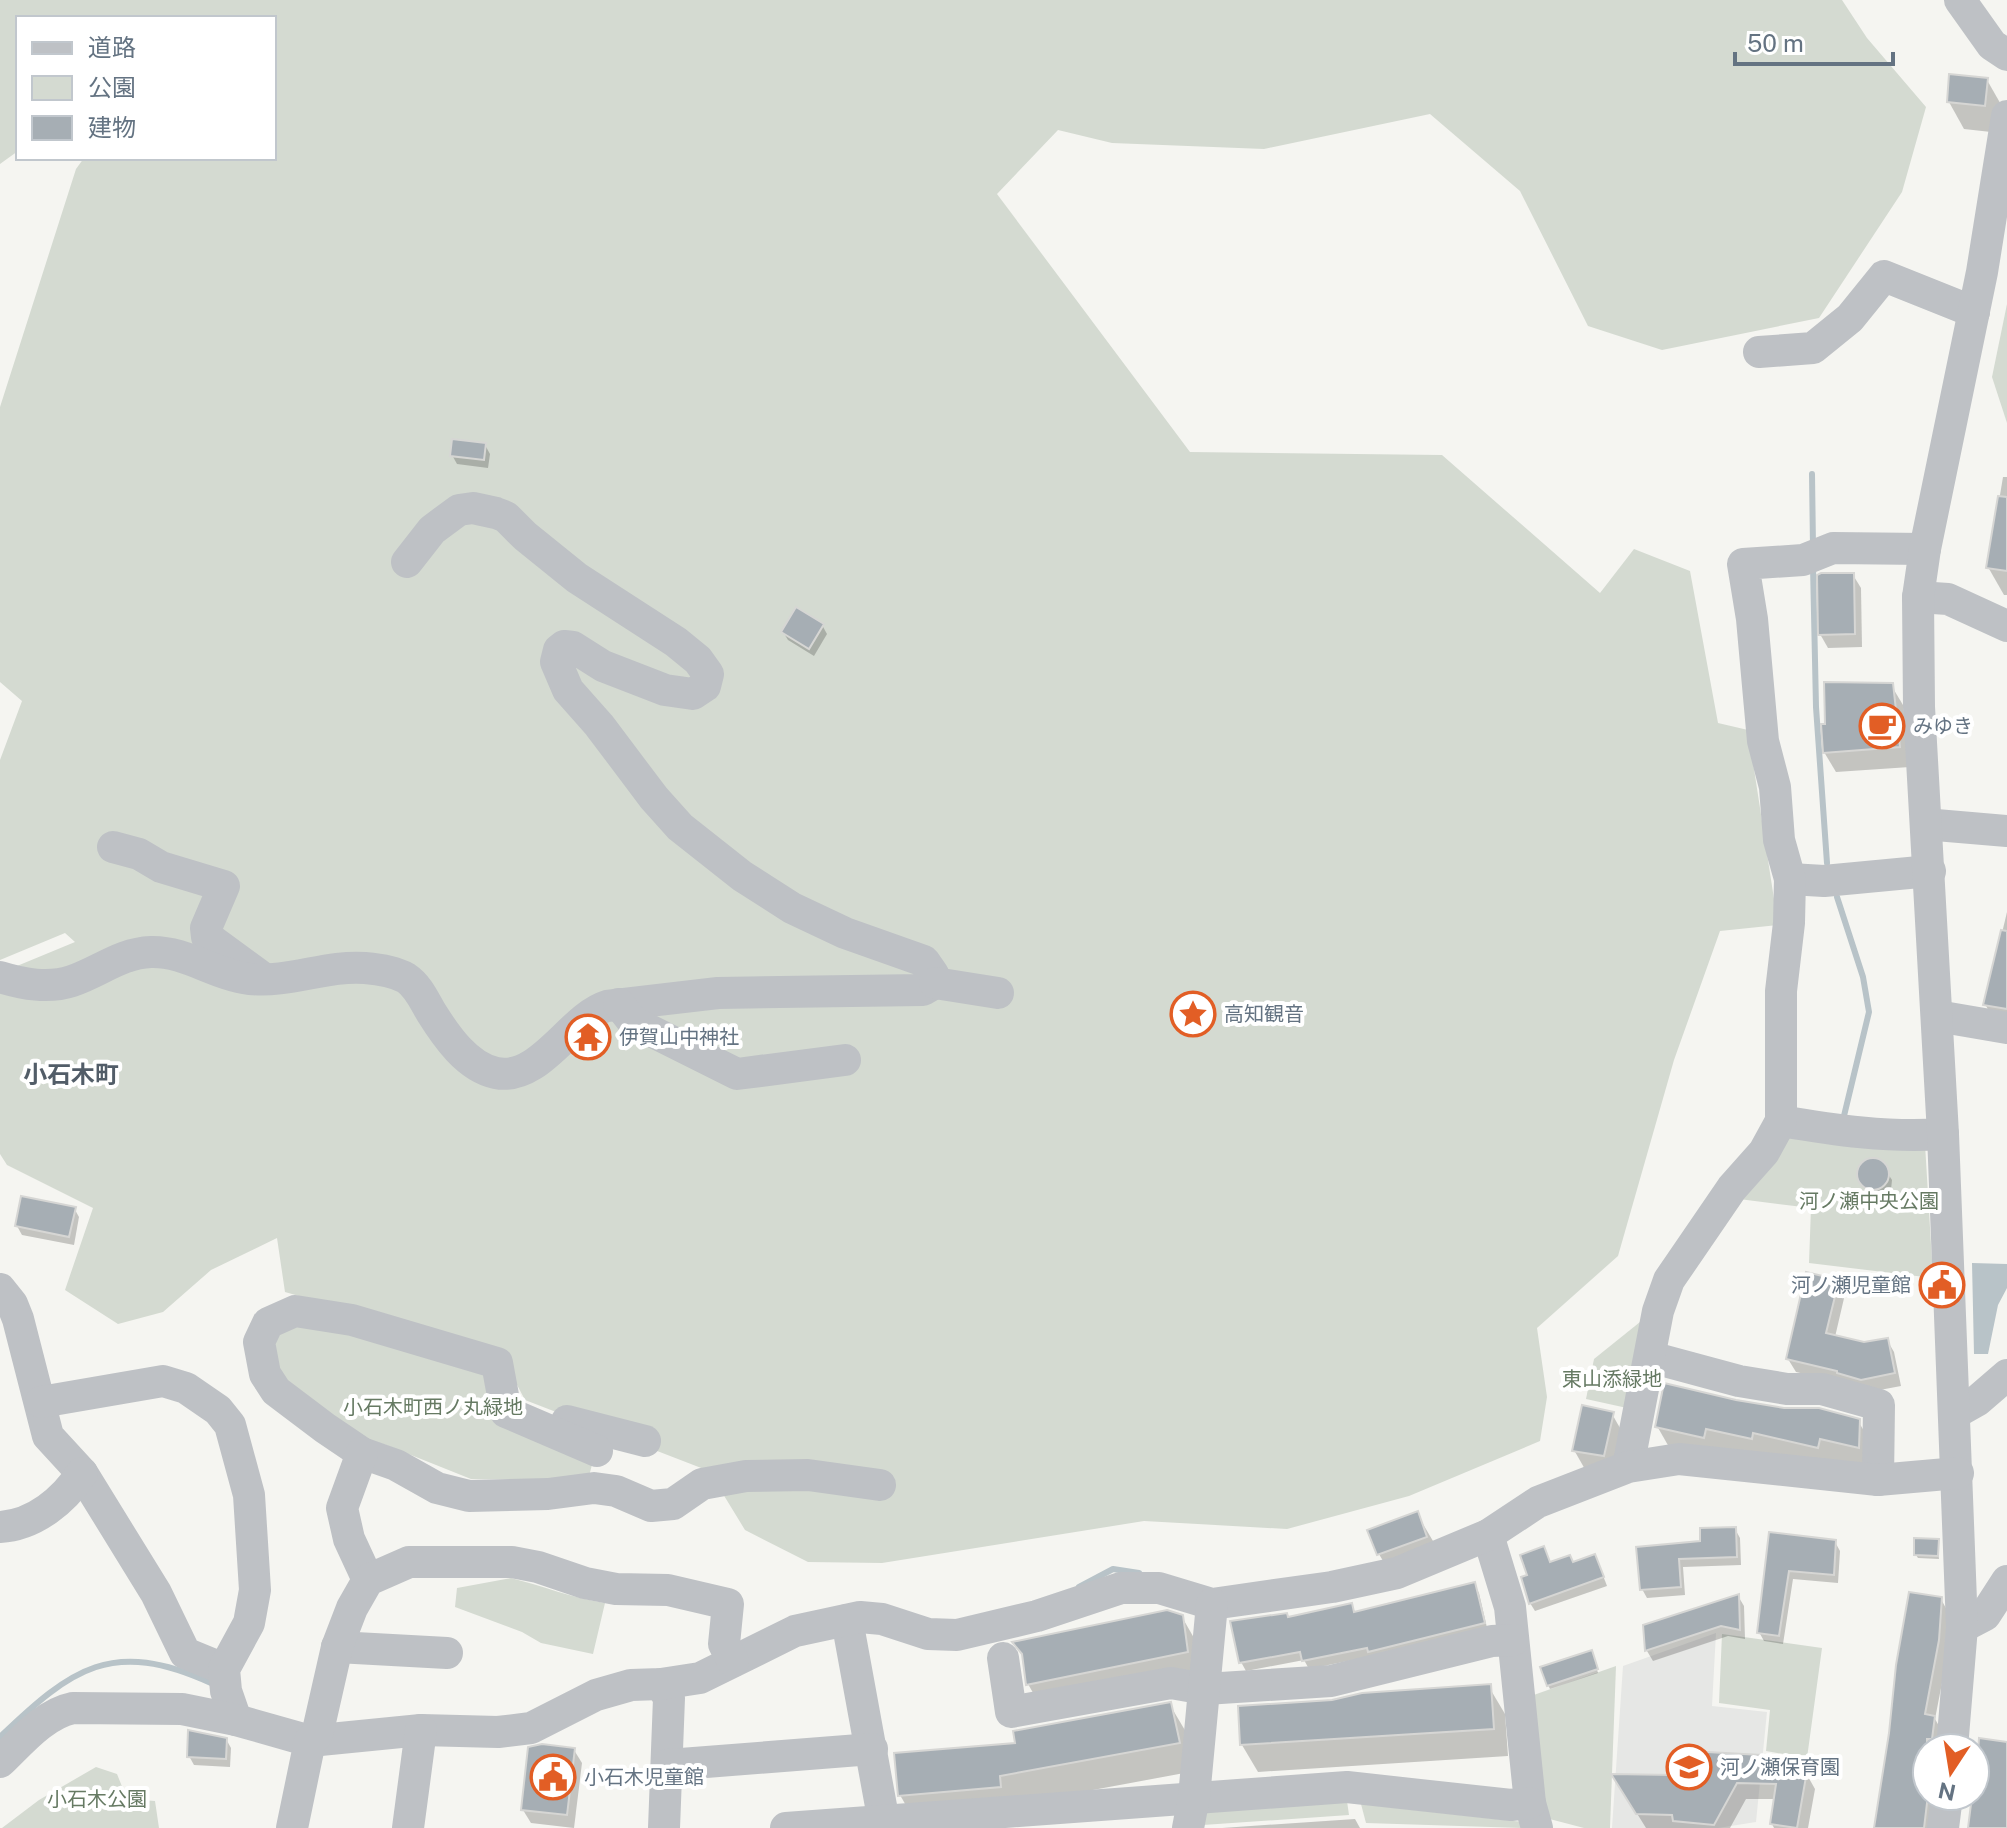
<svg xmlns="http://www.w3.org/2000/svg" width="2007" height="1828" font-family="'Public Sans','Noto Sans JP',sans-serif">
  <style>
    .built { fill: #e6e7e5 }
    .green { fill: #d4dad1 }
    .water { fill: #b8c3c8 }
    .shadow { fill: #0003 }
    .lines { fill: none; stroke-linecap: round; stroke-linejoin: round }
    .stream { stroke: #b8c3c8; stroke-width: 6 }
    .building { fill: #a6aeb4; stroke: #d6d6d4; stroke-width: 2 }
    .minor { stroke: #bec1c5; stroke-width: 32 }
    .labels { text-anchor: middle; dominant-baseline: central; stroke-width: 8; stroke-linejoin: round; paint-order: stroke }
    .poi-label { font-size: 20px; fill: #647382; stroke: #fff; text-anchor: start }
    .park-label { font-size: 20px; fill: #667a63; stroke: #fff }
    .quarter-label { font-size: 24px; font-weight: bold; fill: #525d68; stroke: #fff }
  </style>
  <rect width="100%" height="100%" fill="#f5f5f1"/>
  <!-- built -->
  <polygon class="built" points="1716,1633 1712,1706 1767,1712 1756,1822 1718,1828 1612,1828 1623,1666"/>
  <!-- green -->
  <g class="green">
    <polygon points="0,0 1842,0 1867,38 1926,107 1902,192 1819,318 1662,350 1588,326 1520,191 1430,114 1264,149 1112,143 1058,130 997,194 1190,452 1442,455 1600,593 1634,549 1690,571 1718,723 1748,730 1778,925 1720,931 1674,1060 1618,1256 1537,1328 1547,1397 1540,1441 1409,1496 1287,1529 1144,1521 882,1563 808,1562 745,1530 709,1471 525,1400 505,1362 470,1345 285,1292 277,1238 211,1270 163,1312 118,1324 65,1290 93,1208 7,1165 0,1154 0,973 75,942 65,933 0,960 0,760 22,701 0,682 0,407 76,169 84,158 274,158 274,18 18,18 18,151 0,164"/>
    <polygon points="2007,304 2007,423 1992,377"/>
    <polygon points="1792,1131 1925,1144 1933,1278 1809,1263 1811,1208 1739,1199"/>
    <polygon points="1645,1318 1627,1408 1586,1399 1594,1359"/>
    <polygon points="300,1319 489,1368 494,1422 594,1457 588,1480 471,1479 386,1445 359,1437 275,1374 273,1330"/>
    <path d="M511 1578C543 1586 572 1598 605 1603L593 1654 541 1643 522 1632 455 1607 457 1588Z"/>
    <polygon points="1722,1634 1822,1648 1807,1758 1766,1751 1770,1710 1719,1703"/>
    <polygon points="1616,1666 1610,1828 1584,1828 1542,1817 1528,1697"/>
    <polygon points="96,1767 117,1774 127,1799 155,1801 159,1828 2,1828 39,1800"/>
    <polygon points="1347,1801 1349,1815 1203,1825 1203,1810"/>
    <polygon points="1361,1804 1523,1822 1522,1828 1366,1823"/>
  </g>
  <!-- water -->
  <polygon class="water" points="1972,1263 2007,1264 2007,1288 1998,1305 1988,1354 1974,1354"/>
  <!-- shadow -->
  <g class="shadow">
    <polygon points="1987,80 2003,108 2000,133 1964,129 1949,102"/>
    <polygon points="485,445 490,454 488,468 457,464 452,455"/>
    <polygon points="2003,477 2007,477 2007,595 2004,595 1988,567"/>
    <polygon points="1853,575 1861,588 1862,647 1828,648 1820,634"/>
    <polygon points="822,625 827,634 814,656 788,640 783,632"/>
    <polygon points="1891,685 1903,705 1910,767 1836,772 1824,752"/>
    <polygon points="2007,912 2007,1024 1995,1022 1985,1004"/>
    <polygon points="1873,1160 1881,1163 1892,1180 1891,1190 1885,1196 1872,1196 1860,1180 1861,1166"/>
    <polygon points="74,1208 79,1217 74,1245 22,1235 17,1226"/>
    <polygon points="1837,1282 1845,1294 1835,1337 1864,1344 1887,1340 1894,1352 1901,1386 1869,1392 1845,1383 1796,1372 1788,1359"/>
    <polygon points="1612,1414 1628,1442 1619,1483 1590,1478 1574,1450"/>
    <polygon points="1858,1421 1875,1449 1874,1475 1673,1454 1657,1426"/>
    <polygon points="1417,1514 1433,1541 1395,1582 1379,1554 1370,1531"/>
    <polygon points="1735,1529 1740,1538 1741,1565 1683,1567 1685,1595 1647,1598 1642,1589 1639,1549 1703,1543"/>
    <polygon points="1771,1534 1835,1542 1840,1551 1838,1583 1793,1579 1783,1644 1764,1641 1759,1632"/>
    <polygon points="1937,1541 1939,1559 1918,1558 1916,1555"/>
    <polygon points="1550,1564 1599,1565 1607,1586 1535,1611 1530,1603 1530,1576"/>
    <polygon points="1474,1584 1479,1593 1488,1632 1309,1669 1304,1660 1246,1671 1241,1662 1289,1619 1351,1606 1356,1614"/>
    <polygon points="1738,1596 1744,1606 1745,1639 1728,1636 1653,1661 1647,1651 1645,1626"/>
    <polygon points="1941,1599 1949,1614 1947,1657 1935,1719 1943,1733 1941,1748 1927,1748 1927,1796 1938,1796 1933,1828 1875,1828"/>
    <polygon points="1182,1617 1198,1645 1203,1679 1044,1712 1028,1684 1024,1659 1015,1643"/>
    <polygon points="1593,1656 1598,1673 1550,1689 1548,1685"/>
    <polygon points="1489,1687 1505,1714 1508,1756 1258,1772 1242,1745 1333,1702"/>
    <polygon points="1170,1705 1186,1732 1195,1771 916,1823 900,1795 1017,1745"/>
    <polygon points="226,1739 231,1748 230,1767 194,1765 189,1756"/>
    <polygon points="574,1750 582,1763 574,1828 531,1823 523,1810"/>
    <polygon points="1759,1757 1765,1766 1806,1773 1815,1789 1808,1828 1774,1828 1772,1824 1776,1799 1746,1799 1730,1828 1646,1828 1623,1791"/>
    <polygon points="1355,1819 1360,1828 1222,1828"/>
  </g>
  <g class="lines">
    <!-- stream -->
    <g class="stream">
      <polyline points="1812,474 1813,547"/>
      <polyline points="1813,566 1816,707 1827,863"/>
      <polyline points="1837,897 1863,977 1869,1012 1843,1120"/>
      <polyline points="1079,1587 1113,1569 1139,1573"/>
      <path d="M0 1737C72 1668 112 1638 211 1683"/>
    </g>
  </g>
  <!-- building -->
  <g class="building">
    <polygon points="1949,74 1988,78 1985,106 1947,102"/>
    <polygon points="452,439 486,443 484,460 450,456"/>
    <polygon points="1998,496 2007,497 2007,571 1986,568"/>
    <polygon points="1821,573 1854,573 1855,634 1818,635 1817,575"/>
    <polygon points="796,607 824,624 809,649 781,632"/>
    <polygon points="1824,682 1893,683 1900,747 1823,753 1821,724 1825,724"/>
    <polygon points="2001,930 2007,931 2007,1009 1983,1005"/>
    <circle cx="1873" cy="1174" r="16"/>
    <polygon points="21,1196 76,1207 69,1237 15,1226"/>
    <polygon points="1806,1272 1839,1280 1826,1333 1864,1342 1888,1338 1895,1373 1861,1380 1837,1373 1837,1371 1786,1359"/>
    <polygon points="1664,1383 1736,1400 1784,1408 1819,1408 1860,1419 1859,1448 1820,1439 1818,1448 1753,1433 1752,1439 1706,1429 1704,1438 1655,1427"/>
    <polygon points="1582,1405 1614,1412 1604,1456 1572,1451"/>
    <polygon points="1418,1511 1427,1537 1377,1555 1367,1530"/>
    <polygon points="1736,1527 1737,1557 1679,1559 1681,1587 1640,1590 1636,1547 1700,1541 1700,1528"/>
    <polygon points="1769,1532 1836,1540 1834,1575 1789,1571 1779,1636 1757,1633"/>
    <polygon points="1914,1538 1939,1539 1938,1556 1914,1555"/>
    <polygon points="1544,1546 1550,1562 1570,1555 1573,1562 1595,1554 1604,1577 1529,1604 1521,1577 1527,1575 1520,1555"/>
    <polygon points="1475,1582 1485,1623 1368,1652 1367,1648 1302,1661 1300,1652 1239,1663 1230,1621 1287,1613 1288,1617 1352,1603 1354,1612"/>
    <polygon points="1909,1592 1942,1597 1939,1640 1925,1714 1935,1716 1932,1739 1927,1739 1927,1803 1924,1828 1874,1828 1889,1733 1896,1665"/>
    <polygon points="1739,1594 1740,1630 1721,1626 1645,1651 1643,1625"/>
    <polygon points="1167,1610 1183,1615 1188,1652 1026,1685 1022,1654 1012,1642"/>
    <polygon points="1592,1650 1598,1669 1547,1686 1540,1667"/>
    <polygon points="1491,1684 1494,1729 1240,1745 1238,1706 1332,1700 1362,1693"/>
    <polygon points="1171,1702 1180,1743 1000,1776 1001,1787 898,1796 894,1753 1015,1743 1013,1731"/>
    <polygon points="188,1730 227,1738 226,1759 187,1757"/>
    <polygon points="1979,1738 2007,1742 2007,1828 1968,1828 1972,1796 1975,1796"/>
    <polygon points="542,1744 575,1748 567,1815 521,1810 528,1747"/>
    <polygon points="1689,1751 1761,1755 1760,1763 1807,1771 1797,1828 1770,1824 1776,1784 1737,1783 1714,1825 1673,1821 1672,1815 1636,1814 1611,1774 1674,1775"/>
  </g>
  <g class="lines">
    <!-- minor -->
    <g class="minor">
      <polyline points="1960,0 1992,45 2007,55"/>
      <polyline points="1759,352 1813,348 1850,318 1884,276 1974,312"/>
      <polyline points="1918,597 1948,599 2007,626"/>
      <polyline points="1936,825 2007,831"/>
      <polyline points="113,847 139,854 161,867 224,886 206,928 207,937 263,978"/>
      <polyline points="1790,879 1824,881 1930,871"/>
      <path d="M0 977C23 984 48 989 72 981 99 972 121 953 151 952 186 951 215 975 250 979 289 983 327 965 365 968 377 969 395 972 406 978 418 986 424 1000 431 1012 446 1036 467 1067 496 1073 540 1082 571 1017 607 1006L718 993 923 990 935 983 933 974 924 961 845 933 792 908 742 876 680 827 654 798 599 725 568 690 556 662 559 650 564 646 573 647 603 666 665 690 693 694 705 686 708 674 698 660 676 642 577 578 525 536 506 517 496 513 473 508 459 510 432 530 407 562"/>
      <polyline points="935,983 998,993"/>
      <polyline points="619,1004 633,1022 737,1074 845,1060"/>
      <polyline points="1937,1016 2007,1028"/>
      <path d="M1781 1121C1834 1130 1889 1138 1943 1134"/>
      <polyline points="0,1289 12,1304 18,1319 48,1436 82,1473 156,1593 185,1653 224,1669"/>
      <polyline points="1650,1357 1739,1381 1787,1389 1822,1389 1879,1405 1878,1480"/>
      <polyline points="41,1402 163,1381 186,1388 218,1410 230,1425 249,1495 255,1590 249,1623 224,1669 226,1691 236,1720"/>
      <polyline points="1955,1413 1978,1400 2007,1375"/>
      <polyline points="567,1421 645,1441"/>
      <polyline points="597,1451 506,1412 497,1363 352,1320 295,1311 268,1323 259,1342 265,1374 276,1391 325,1428 362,1453 396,1465 437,1488 469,1496 548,1494 594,1488 616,1491 651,1506 673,1504 702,1484 746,1476 808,1475 880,1485"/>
      <polyline points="362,1453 342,1508 349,1539 368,1580"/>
      <polyline points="1628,1467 1658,1311 1669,1280 1732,1188 1764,1152 1781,1121 1781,991 1789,923 1790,879 1779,840 1775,787 1763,741 1752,619 1743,564 1803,560 1833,548 1925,549"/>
      <path d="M0 1527C35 1525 64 1500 82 1473"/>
      <polyline points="1488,1535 1510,1607 1530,1803 1537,1828"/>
      <polyline points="847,1620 885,1828"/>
      <polyline points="1962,1627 1985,1615 2007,1581"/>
      <polyline points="337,1647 447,1653"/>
      <polyline points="1003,1658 1011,1712 1171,1683 1205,1689 1331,1681 1492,1641 1513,1640"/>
      <polyline points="661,1684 669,1698 664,1828"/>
      <polyline points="1952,1748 1962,1627 1943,1134 1919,707 1918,597 1925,549 1982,272 2007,116"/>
      <path d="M0 1762C21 1742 44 1714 73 1708L182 1709 236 1720 310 1741 421 1730 498 1732 531 1728 596 1695 631 1685 661 1684 700 1678 795 1631 860 1617 882 1619 928 1634 957 1635 1037 1616 1121 1588H1159L1212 1604 1332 1587 1397 1573 1488 1535 1538 1502 1628 1467 1679 1459 1878 1480 1958 1473"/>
      <polyline points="668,1765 872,1749"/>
      <polyline points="292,1828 310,1741 317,1735 337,1647 352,1608 368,1580 409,1562 512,1562 538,1567 585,1583 616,1589 668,1590 728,1604 724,1644 733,1661"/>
      <polyline points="408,1828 421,1730"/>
      <polyline points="786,1828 1347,1787 1511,1805 1530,1803"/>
      <polyline points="1188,1828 1194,1797 1212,1604"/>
      <polyline points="1943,1828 1947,1796"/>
    </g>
  </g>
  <!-- icons -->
  <defs>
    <g id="cafe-ring" transform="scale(2.3)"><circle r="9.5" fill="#fff" stroke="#e25e25" stroke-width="1.5"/><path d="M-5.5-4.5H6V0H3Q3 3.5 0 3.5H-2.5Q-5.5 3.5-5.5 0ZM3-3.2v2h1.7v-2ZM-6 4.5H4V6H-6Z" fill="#e25e25"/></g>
    <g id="sight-ring" transform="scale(2.3)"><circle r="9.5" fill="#fff" stroke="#e25e25" stroke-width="1.5"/><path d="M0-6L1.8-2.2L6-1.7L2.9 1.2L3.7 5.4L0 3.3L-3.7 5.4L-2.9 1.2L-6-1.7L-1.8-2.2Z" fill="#e25e25"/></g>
    <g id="temple-ring" transform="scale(2.3)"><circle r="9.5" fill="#fff" stroke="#e25e25" stroke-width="1.5"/><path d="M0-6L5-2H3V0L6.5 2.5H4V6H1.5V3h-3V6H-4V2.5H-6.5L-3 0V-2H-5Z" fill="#e25e25"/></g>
    <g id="civic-ring" transform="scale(2.3)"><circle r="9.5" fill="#fff" stroke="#e25e25" stroke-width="1.5"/><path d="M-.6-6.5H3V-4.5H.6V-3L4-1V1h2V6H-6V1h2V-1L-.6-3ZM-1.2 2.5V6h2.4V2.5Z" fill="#e25e25"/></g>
    <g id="school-ring" transform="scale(2.3)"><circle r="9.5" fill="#fff" stroke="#e25e25" stroke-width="1.5"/><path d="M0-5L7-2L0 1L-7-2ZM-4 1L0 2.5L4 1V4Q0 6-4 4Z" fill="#e25e25"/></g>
  </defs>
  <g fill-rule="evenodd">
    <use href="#cafe-ring" x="1882" y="726"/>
    <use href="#sight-ring" x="1193" y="1014"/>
    <use href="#temple-ring" x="588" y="1037"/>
    <use href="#civic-ring" x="1942" y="1285"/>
    <use href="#school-ring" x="1689" y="1767"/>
    <use href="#civic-ring" x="553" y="1777"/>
  </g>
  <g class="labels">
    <!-- poi labels -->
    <g class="poi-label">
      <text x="1913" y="726">みゆき</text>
      <text x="1224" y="1014">高知観音</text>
      <text x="619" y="1037">伊賀山中神社</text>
      <text x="1911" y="1285" text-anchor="end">河ノ瀬児童館</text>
      <text x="1720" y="1767">河ノ瀬保育園</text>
      <text x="584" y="1777">小石木児童館</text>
    </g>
    <!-- park labels -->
    <g class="park-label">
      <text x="1869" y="1201">河ノ瀬中央公園</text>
      <text x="1612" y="1379">東山添緑地</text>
      <text x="433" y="1407">小石木町西ノ丸緑地</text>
      <text x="97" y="1799">小石木公園</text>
    </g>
    <!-- quarter labels -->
    <g class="quarter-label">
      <text x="71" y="1074">小石木町</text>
    </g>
  </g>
  <!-- legend -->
  <rect x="16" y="16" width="260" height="144" fill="#ffffff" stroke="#c1c7cd" stroke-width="2"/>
  <rect x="32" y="42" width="40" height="12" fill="#bec1c5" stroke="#c1c7cd" stroke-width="2"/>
  <text x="88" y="56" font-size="24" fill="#647382">道路</text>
  <rect x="32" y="76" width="40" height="24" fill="#d4dad1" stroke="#c1c7cd" stroke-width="2"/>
  <text x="88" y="96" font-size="24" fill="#647382">公園</text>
  <rect x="32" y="116" width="40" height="24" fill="#a6aeb4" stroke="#c1c7cd" stroke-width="2"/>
  <text x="88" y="136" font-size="24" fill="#647382">建物</text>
  <!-- north arrow -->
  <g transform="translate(1951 1772) rotate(192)"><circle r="38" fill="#ffffff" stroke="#c1c7cd" stroke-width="2"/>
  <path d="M0-6L14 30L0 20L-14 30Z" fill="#e25e25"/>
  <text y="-12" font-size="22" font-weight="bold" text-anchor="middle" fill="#647382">N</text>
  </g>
  <!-- scale -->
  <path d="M1735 52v12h158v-12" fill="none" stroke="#647382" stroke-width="4"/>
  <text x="1747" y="52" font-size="24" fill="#647382" stroke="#ffffff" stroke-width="6" paint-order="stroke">50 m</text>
</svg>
